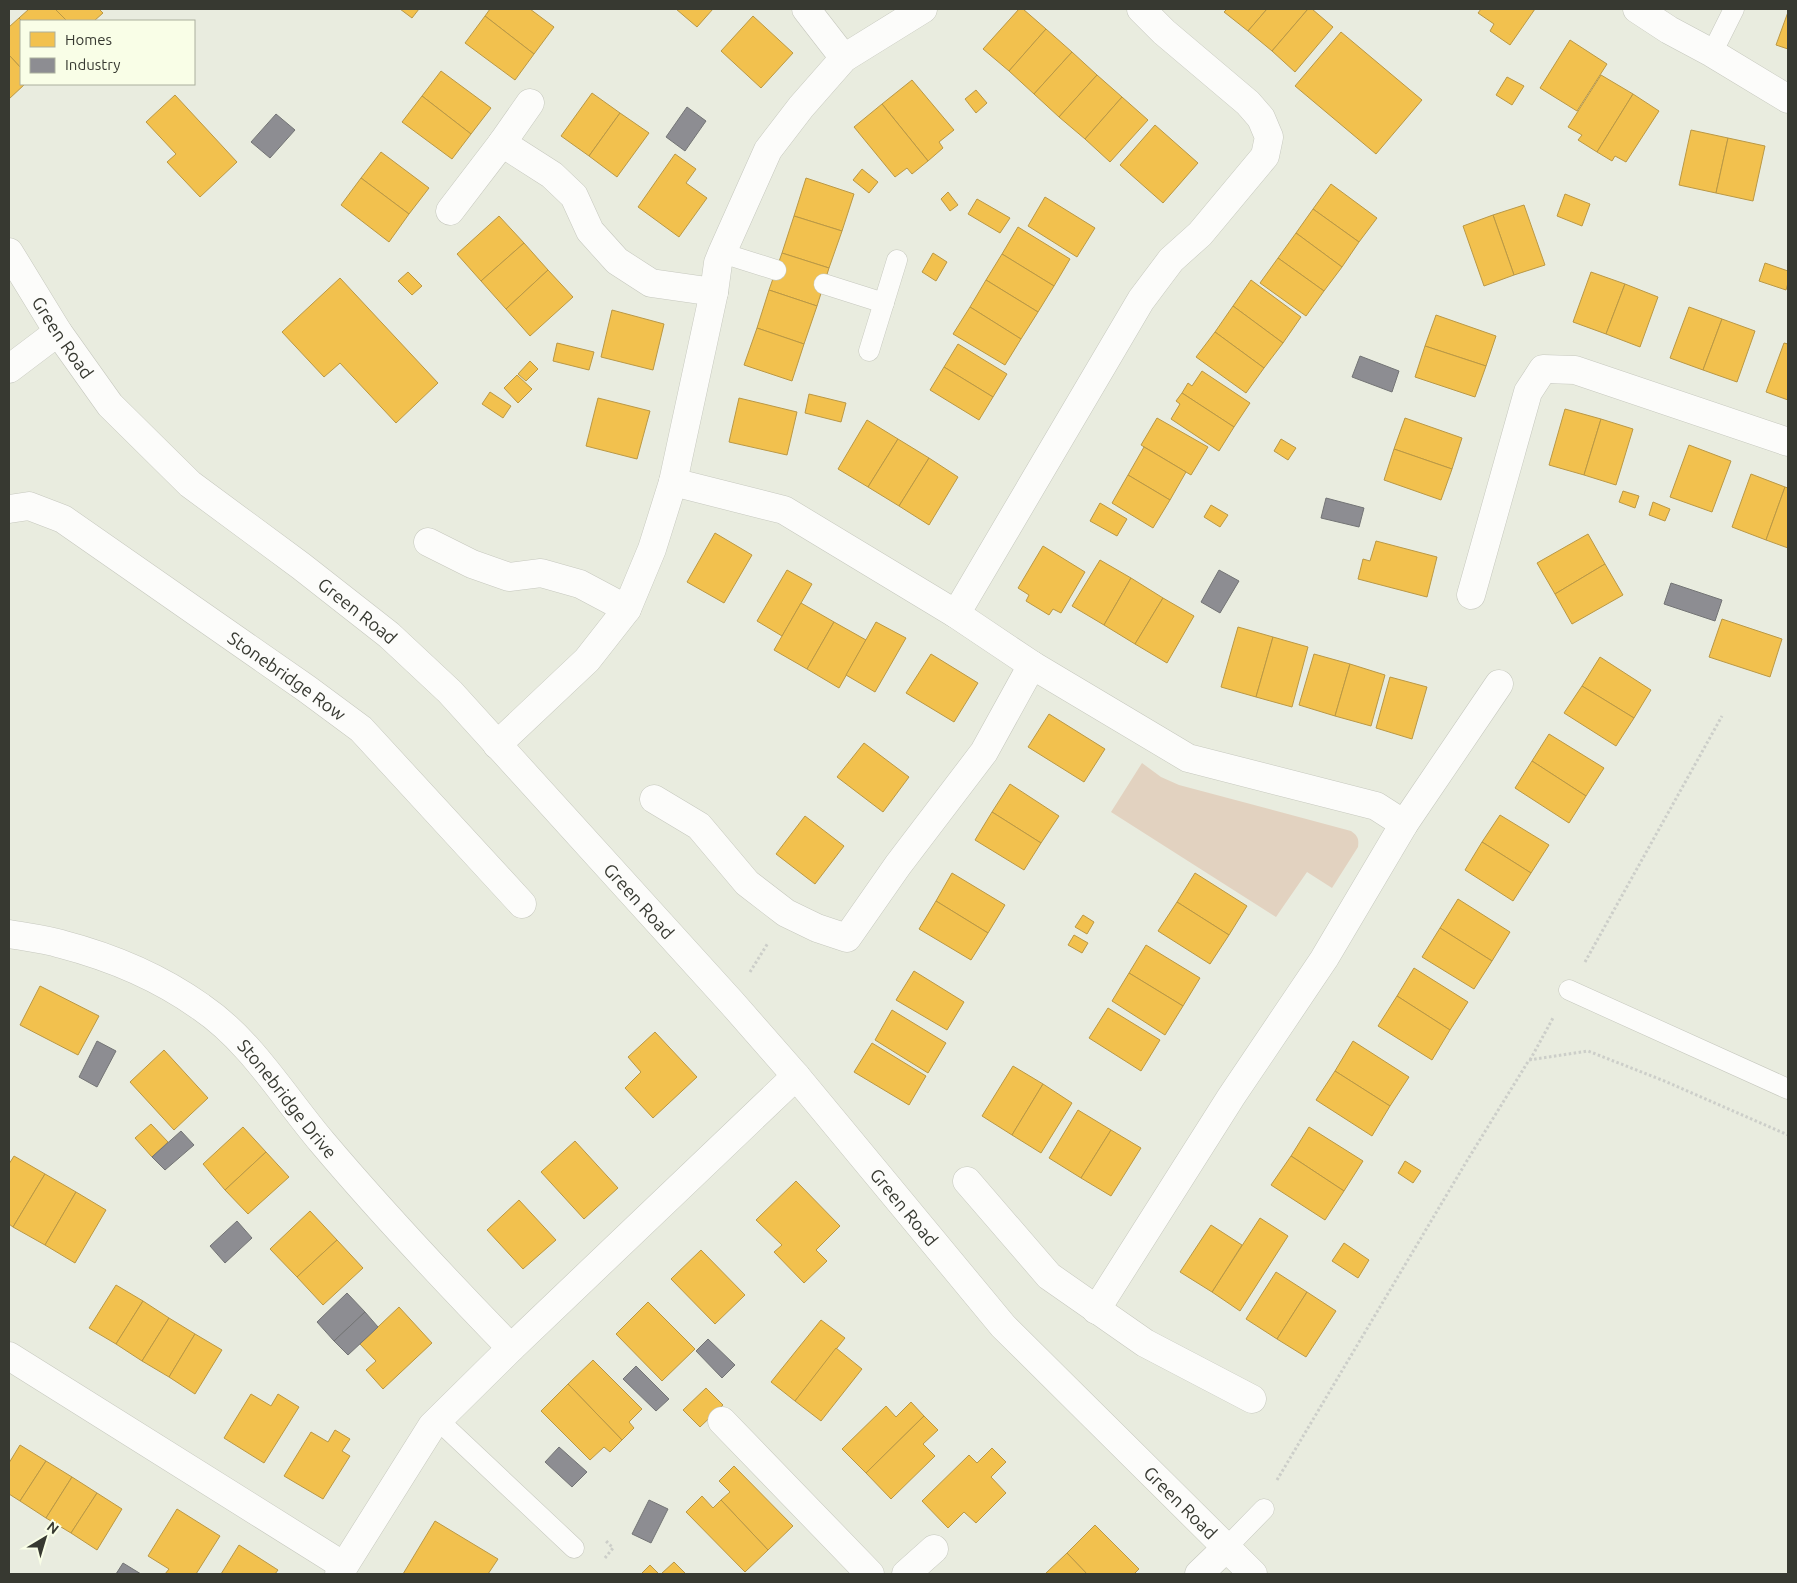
<svg xmlns="http://www.w3.org/2000/svg" width="1797" height="1583" font-family="Ubuntu,sans-serif">
  <style>
    .green { fill: #e2d2c0 }
    .homes { fill: #f2c14e; stroke: #ba9845 }
    .industry { fill: #8d8d92; stroke: #737475 }
    .lines { fill: none; stroke-linecap: round; stroke-linejoin: round }
    .lane-casing { stroke: #c6c8be; stroke-width: 21 }
    .street-casing { stroke: #c6c8be; stroke-width: 29 }
    .secondary-casing { stroke: #c6c8be; stroke-width: 29 }
    .path { stroke: #cccec9; stroke-width: 3; stroke-dasharray: 2.5 2.5; stroke-linecap: butt }
    .lane { stroke: #fcfcfa; stroke-width: 20 }
    .street { stroke: #fcfcfa; stroke-width: 28 }
    .secondary { stroke: #fcfcfa; stroke-width: 28 }
    .labels { text-anchor: middle; dominant-baseline: central; stroke-width: 5; stroke-linejoin: round; paint-order: stroke }
    .street-label { font-size: 18px; fill: #373931; stroke: #f9fee7 }
  </style>
  <rect width="100%" height="100%" fill="#e9ecdf"/>
  <!-- green -->
  <path class="green" d="M1142 763 1161 777 1179 785 1351 831C1358 836 1359 839 1358 847L1332 888 1307 872 1276 917 1111 812Z"/>
  <!-- homes -->
  <g class="homes">
    <polygon points="29,9 55,9 67,21 22,21 19,18"/>
    <polygon points="55,9 99,9 103,13 94,21 67,21"/>
    <polygon points="400,9 419,9 412,18"/>
    <polygon points="490,9 530,9 554,27 534,54 485,16"/>
    <polygon points="676,9 713,9 697,27"/>
    <polygon points="1019,9 1023,9 1046,29 1009,71 983,49"/>
    <polygon points="1227,9 1267,9 1248,31 1224,12"/>
    <polygon points="1267,9 1308,9 1272,51 1248,31"/>
    <polygon points="1308,9 1312,9 1333,27 1295,72 1272,51"/>
    <polygon points="1481,9 1535,9 1510,45 1490,31 1494,24 1478,13"/>
    <polygon points="1788,12 1788,49 1776,45"/>
    <polygon points="485,16 534,54 515,80 465,43"/>
    <polygon points="753,16 793,53 761,88 721,51"/>
    <polygon points="19,18 22,21 21,68 9,55 9,27"/>
    <polygon points="1046,29 1072,52 1034,94 1009,71"/>
    <polygon points="1341,32 1422,100 1376,154 1295,86"/>
    <polygon points="1570,40 1607,64 1577,111 1540,88"/>
    <polygon points="1072,52 1097,75 1059,117 1034,94"/>
    <polygon points="9,55 21,68 21,84 25,84 9,99"/>
    <polygon points="441,71 491,108 471,134 422,96"/>
    <polygon points="1097,75 1122,97 1085,139 1059,117"/>
    <polygon points="1601,75 1633,94 1597,152 1578,140 1582,135 1568,127"/>
    <polygon points="1507,77 1524,86 1512,105 1496,95"/>
    <polygon points="912,80 954,130 939,142 943,148 928,161 882,104"/>
    <polygon points="976,90 987,103 976,113 965,99"/>
    <polygon points="592,93 620,113 589,156 561,136"/>
    <polygon points="1633,94 1659,111 1626,162 1615,156 1612,161 1597,152"/>
    <polygon points="175,95 237,162 200,197 167,162 176,154 146,122"/>
    <polygon points="422,96 471,134 452,159 402,122"/>
    <polygon points="1122,97 1148,120 1110,162 1085,139"/>
    <polygon points="882,104 928,161 912,174 907,168 895,177 854,127"/>
    <polygon points="620,113 649,133 617,177 589,156"/>
    <polygon points="1155,125 1198,163 1163,203 1120,165"/>
    <polygon points="1691,130 1728,138 1716,193 1679,185"/>
    <polygon points="1728,138 1765,146 1753,201 1716,193"/>
    <polygon points="381,152 429,188 409,214 361,178"/>
    <polygon points="675,154 696,169 686,183 707,198 679,237 638,207"/>
    <polygon points="862,169 878,182 869,193 853,180"/>
    <polygon points="361,178 409,214 389,242 341,205"/>
    <polygon points="806,178 854,194 842,231 794,216"/>
    <polygon points="1331,184 1377,218 1359,242 1313,209"/>
    <polygon points="948,192 958,205 950,211 941,199"/>
    <polygon points="1565,194 1590,204 1582,226 1557,216"/>
    <polygon points="1045,197 1095,228 1077,257 1028,226"/>
    <polygon points="977,199 1010,218 1000,233 968,214"/>
    <polygon points="1524,205 1545,265 1514,275 1493,215"/>
    <polygon points="1313,209 1359,242 1342,267 1296,233"/>
    <polygon points="1493,215 1514,275 1484,286 1463,226"/>
    <polygon points="499,216 524,243 481,281 457,254"/>
    <polygon points="794,216 842,231 829,268 782,253"/>
    <polygon points="1018,227 1070,259 1054,286 1002,254"/>
    <polygon points="1296,233 1342,267 1324,291 1278,258"/>
    <polygon points="524,243 548,270 506,309 481,281"/>
    <polygon points="782,253 829,268 817,306 769,290"/>
    <polygon points="933,253 947,262 936,281 922,272"/>
    <polygon points="1002,254 1054,286 1038,312 986,280"/>
    <polygon points="1278,258 1324,291 1306,316 1260,283"/>
    <polygon points="1765,263 1788,271 1788,283 1786,290 1759,281"/>
    <polygon points="548,270 573,297 530,336 506,309"/>
    <polygon points="408,272 422,286 412,295 398,281"/>
    <polygon points="1591,272 1625,284 1606,334 1573,322"/>
    <polygon points="340,278 438,383 396,423 340,363 324,377 282,332"/>
    <polygon points="986,280 1038,312 1021,339 970,307"/>
    <polygon points="1251,280 1301,317 1283,343 1233,306"/>
    <polygon points="1625,284 1658,297 1640,347 1606,334"/>
    <polygon points="769,290 817,306 804,344 757,328"/>
    <polygon points="1233,306 1283,343 1264,368 1215,332"/>
    <polygon points="970,307 1021,339 1005,365 953,334"/>
    <polygon points="1689,307 1722,319 1703,370 1670,358"/>
    <polygon points="612,310 664,324 653,370 601,357"/>
    <polygon points="1436,315 1496,336 1486,366 1425,346"/>
    <polygon points="1722,319 1755,331 1737,382 1703,370"/>
    <polygon points="757,328 804,344 792,381 744,365"/>
    <polygon points="1215,332 1264,368 1246,393 1196,357"/>
    <polygon points="557,343 594,352 589,370 553,361"/>
    <polygon points="1784,343 1788,344 1788,400 1766,392"/>
    <polygon points="958,344 1007,374 993,397 944,367"/>
    <polygon points="1425,346 1486,366 1475,397 1415,377"/>
    <polygon points="530,361 538,369 526,381 518,374"/>
    <polygon points="944,367 993,397 979,420 930,390"/>
    <polygon points="1202,371 1250,403 1234,427 1182,393 1188,383 1192,386"/>
    <polygon points="517,375 532,389 518,403 504,388"/>
    <polygon points="490,392 511,406 503,418 482,404"/>
    <polygon points="1182,393 1234,427 1219,451 1171,419 1180,404 1176,401"/>
    <polygon points="809,394 846,403 841,422 805,413"/>
    <polygon points="598,398 650,411 637,459 586,446"/>
    <polygon points="739,398 797,412 787,455 729,442"/>
    <polygon points="1565,409 1601,419 1584,475 1549,465"/>
    <polygon points="1157,418 1208,447 1191,475 1141,445"/>
    <polygon points="1405,418 1462,438 1452,469 1394,449"/>
    <polygon points="1601,419 1633,429 1616,485 1584,475"/>
    <polygon points="867,420 898,439 868,487 838,469"/>
    <polygon points="898,439 929,458 899,506 868,487"/>
    <polygon points="1281,439 1296,448 1288,460 1274,451"/>
    <polygon points="1689,445 1731,461 1712,512 1670,497"/>
    <polygon points="1144,447 1186,472 1170,500 1128,475"/>
    <polygon points="1394,449 1452,469 1441,500 1384,480"/>
    <polygon points="929,458 958,477 929,525 899,506"/>
    <polygon points="1751,474 1785,487 1766,540 1732,527"/>
    <polygon points="1128,475 1170,500 1153,528 1112,503"/>
    <polygon points="1785,487 1788,488 1788,548 1766,540"/>
    <polygon points="1623,491 1639,496 1635,508 1619,502"/>
    <polygon points="1653,502 1670,509 1665,521 1649,515"/>
    <polygon points="1100,503 1127,519 1117,536 1090,521"/>
    <polygon points="1211,505 1228,515 1220,527 1204,517"/>
    <polygon points="715,533 752,555 724,603 687,582"/>
    <polygon points="1588,534 1605,564 1555,594 1537,563"/>
    <polygon points="1376,541 1437,557 1427,597 1358,579 1363,559 1370,561"/>
    <polygon points="1043,546 1085,572 1061,613 1053,609 1049,615 1026,601 1029,595 1018,588"/>
    <polygon points="1100,560 1131,578 1104,625 1072,606"/>
    <polygon points="1605,564 1623,595 1572,624 1555,594"/>
    <polygon points="787,570 812,584 782,636 757,621"/>
    <polygon points="1131,578 1163,598 1135,644 1104,625"/>
    <polygon points="1163,598 1194,616 1167,663 1135,644"/>
    <polygon points="801,603 834,622 807,669 774,650"/>
    <polygon points="1722,619 1782,639 1770,677 1709,657"/>
    <polygon points="834,622 866,640 839,688 807,669"/>
    <polygon points="876,622 906,638 875,692 846,675"/>
    <polygon points="1238,627 1273,637 1256,697 1221,687"/>
    <polygon points="1273,637 1308,647 1292,707 1256,697"/>
    <polygon points="931,654 978,683 954,722 906,693"/>
    <polygon points="1314,654 1350,664 1335,716 1299,705"/>
    <polygon points="1600,657 1651,690 1634,718 1582,686"/>
    <polygon points="1350,664 1385,675 1371,726 1335,716"/>
    <polygon points="1390,677 1427,687 1412,739 1376,728"/>
    <polygon points="1582,686 1634,718 1616,746 1564,713"/>
    <polygon points="1049,714 1105,749 1084,782 1028,747"/>
    <polygon points="1549,734 1604,768 1586,796 1532,761"/>
    <polygon points="864,743 909,777 883,812 837,777"/>
    <polygon points="1532,761 1586,796 1569,823 1515,788"/>
    <polygon points="1010,784 1059,816 1041,843 992,812"/>
    <polygon points="992,812 1041,843 1024,870 975,840"/>
    <polygon points="1500,815 1549,845 1531,873 1482,842"/>
    <polygon points="805,816 844,846 815,884 776,854"/>
    <polygon points="1482,842 1531,873 1513,901 1465,870"/>
    <polygon points="952,873 1005,905 988,933 936,901"/>
    <polygon points="1195,873 1247,906 1229,935 1177,902"/>
    <polygon points="1458,899 1510,932 1492,961 1440,928"/>
    <polygon points="936,901 988,933 971,960 919,929"/>
    <polygon points="1177,902 1229,935 1210,964 1158,931"/>
    <polygon points="1083,915 1094,922 1087,934 1075,927"/>
    <polygon points="1440,928 1492,961 1474,989 1422,957"/>
    <polygon points="1074,935 1088,943 1082,953 1068,945"/>
    <polygon points="1146,945 1200,978 1183,1006 1129,973"/>
    <polygon points="1414,968 1468,1002 1450,1030 1397,996"/>
    <polygon points="914,971 964,1002 947,1030 896,1000"/>
    <polygon points="1129,973 1183,1006 1165,1035 1112,1001"/>
    <polygon points="40,986 99,1016 78,1055 20,1025"/>
    <polygon points="1397,996 1450,1030 1432,1060 1378,1026"/>
    <polygon points="1108,1008 1160,1040 1141,1071 1089,1038"/>
    <polygon points="892,1010 946,1043 928,1073 875,1040"/>
    <polygon points="655,1032 697,1077 653,1118 625,1088 641,1072 628,1057"/>
    <polygon points="1353,1041 1409,1077 1390,1106 1335,1071"/>
    <polygon points="872,1043 926,1076 909,1105 854,1072"/>
    <polygon points="164,1050 208,1098 174,1130 130,1082"/>
    <polygon points="1013,1066 1043,1084 1012,1135 982,1116"/>
    <polygon points="1335,1071 1390,1106 1372,1136 1316,1100"/>
    <polygon points="1043,1084 1072,1103 1041,1153 1012,1135"/>
    <polygon points="1078,1110 1111,1130 1081,1178 1049,1158"/>
    <polygon points="151,1124 168,1142 152,1157 135,1138"/>
    <polygon points="243,1127 266,1152 225,1190 203,1164"/>
    <polygon points="1309,1127 1363,1161 1344,1191 1291,1156"/>
    <polygon points="1111,1130 1141,1148 1111,1196 1081,1178"/>
    <polygon points="575,1141 618,1188 584,1219 541,1172"/>
    <polygon points="266,1152 289,1177 248,1214 225,1190"/>
    <polygon points="14,1156 45,1174 13,1227 9,1224 9,1164"/>
    <polygon points="1291,1156 1344,1191 1325,1220 1271,1185"/>
    <polygon points="1405,1161 1421,1171 1413,1183 1398,1173"/>
    <polygon points="45,1174 76,1192 45,1245 13,1227"/>
    <polygon points="796,1181 840,1226 816,1250 827,1261 804,1283 774,1252 782,1245 756,1220"/>
    <polygon points="76,1192 106,1210 75,1263 45,1245"/>
    <polygon points="519,1200 556,1240 523,1269 487,1230"/>
    <polygon points="310,1211 337,1240 297,1277 270,1249"/>
    <polygon points="1260,1218 1288,1236 1240,1311 1212,1292"/>
    <polygon points="1211,1225 1242,1245 1212,1292 1180,1272"/>
    <polygon points="337,1240 363,1268 323,1305 297,1277"/>
    <polygon points="1344,1243 1369,1260 1358,1278 1332,1261"/>
    <polygon points="701,1250 745,1295 715,1324 671,1279"/>
    <polygon points="1276,1272 1307,1292 1277,1339 1246,1319"/>
    <polygon points="116,1285 143,1301 116,1344 89,1328"/>
    <polygon points="1307,1292 1336,1311 1306,1357 1277,1339"/>
    <polygon points="143,1301 169,1318 142,1361 116,1344"/>
    <polygon points="648,1302 695,1349 662,1381 616,1334"/>
    <polygon points="399,1307 432,1343 383,1389 366,1370 376,1361 360,1344"/>
    <polygon points="169,1318 195,1334 169,1377 142,1361"/>
    <polygon points="821,1320 845,1338 795,1401 771,1382"/>
    <polygon points="195,1334 222,1350 195,1394 169,1377"/>
    <polygon points="836,1348 862,1369 821,1421 795,1401"/>
    <polygon points="593,1360 642,1409 629,1422 634,1428 622,1440 568,1384"/>
    <polygon points="568,1384 622,1440 610,1452 604,1447 590,1460 541,1411"/>
    <polygon points="706,1388 723,1405 700,1427 683,1410"/>
    <polygon points="251,1394 271,1406 278,1394 299,1407 264,1463 224,1438"/>
    <polygon points="911,1402 924,1416 866,1473 842,1449 886,1406 896,1417"/>
    <polygon points="924,1416 938,1430 923,1444 935,1456 891,1499 866,1473"/>
    <polygon points="335,1430 350,1439 342,1451 350,1456 323,1499 284,1476 311,1432 328,1442"/>
    <polygon points="20,1445 46,1461 20,1501 9,1494 9,1463"/>
    <polygon points="992,1448 1006,1462 991,1477 1006,1493 976,1523 964,1512 948,1528 922,1501 969,1455 977,1463"/>
    <polygon points="46,1461 72,1477 46,1518 20,1501"/>
    <polygon points="734,1466 793,1526 768,1550 721,1500 730,1492 719,1481"/>
    <polygon points="72,1477 97,1493 71,1533 46,1518"/>
    <polygon points="97,1493 122,1509 97,1550 71,1533"/>
    <polygon points="702,1496 713,1508 721,1500 768,1550 745,1572 686,1512"/>
    <polygon points="177,1509 220,1536 196,1574 165,1574 169,1569 148,1556"/>
    <polygon points="435,1521 498,1559 488,1574 403,1574"/>
    <polygon points="1095,1525 1139,1569 1134,1574 1087,1574 1067,1553"/>
    <polygon points="239,1545 278,1570 275,1574 221,1574"/>
    <polygon points="1067,1553 1087,1574 1045,1574"/>
    <polygon points="674,1562 686,1574 661,1574"/>
    <polygon points="650,1565 659,1574 641,1574"/>
  </g>
  <!-- industry -->
  <g class="industry">
    <polygon points="687,107 706,121 685,151 666,137"/>
    <polygon points="276,114 295,130 270,158 251,142"/>
    <polygon points="1360,356 1399,371 1392,392 1352,377"/>
    <polygon points="1326,498 1364,508 1359,527 1321,518"/>
    <polygon points="1219,570 1239,581 1220,613 1201,602"/>
    <polygon points="1671,583 1722,600 1715,621 1664,604"/>
    <polygon points="97,1041 116,1051 97,1087 79,1077"/>
    <polygon points="181,1131 194,1145 165,1170 152,1157"/>
    <polygon points="237,1221 252,1238 225,1263 210,1246"/>
    <polygon points="347,1293 365,1312 334,1341 317,1322"/>
    <polygon points="365,1312 378,1327 348,1355 334,1341"/>
    <polygon points="708,1339 735,1365 722,1378 696,1351"/>
    <polygon points="636,1366 669,1399 656,1411 623,1379"/>
    <polygon points="559,1447 587,1472 572,1487 545,1462"/>
    <polygon points="649,1500 668,1509 651,1543 632,1534"/>
    <polygon points="123,1563 141,1574 116,1574"/>
  </g>
  <g class="lines">
    <!-- lane casing -->
    <g class="lane-casing">
      <g id="lane">
        <polyline points="1712,53 1734,9"/>
        <polyline points="722,253 776,270"/>
        <polyline points="824,284 884,303"/>
        <polyline points="869,351 897,260"/>
        <polyline points="1569,990 1788,1089"/>
        <polyline points="438,1420 574,1548"/>
        <polyline points="1226,1548 1264,1509"/>
      </g>
    </g>
    <!-- street casing -->
    <g class="street-casing">
      <g id="street">
        <polyline points="806,9 844,58"/>
        <polyline points="1637,9 1669,30 1712,53 1788,99"/>
        <polyline points="502,143 552,175 574,196 590,231 617,261 651,283 714,292"/>
        <polyline points="450,211 502,143 530,103"/>
        <polyline points="9,369 58,332"/>
        <polyline points="673,482 784,510 956,614 1032,665 1188,758 1376,806 1404,824"/>
        <path id="s1" d="M9 509 29 506 63 519 307 689 361 729 522 904"/>
        <polyline points="428,542 472,564 509,577 541,573 580,584 627,609"/>
        <polyline points="1471,595 1528,392 1543,369 1575,370 1788,442"/>
        <polyline points="956,614 1141,300 1171,260 1200,234 1265,156 1269,137 1261,118 1248,103 1164,32 1141,9"/>
        <polyline points="497,745 587,660 627,609 652,549 673,482 714,292 718,263 722,253 768,150 801,107 844,58 923,9"/>
        <polyline points="654,799 699,826 747,883 786,913 817,928 847,938 898,865 984,752 1032,665"/>
        <path id="s2" d="M9 934C26 937 44 939 61 944 111 957 159 977 201 1007 251 1041 283 1096 322 1142 382 1213 446 1281 511 1348"/>
        <polyline points="967,1181 1049,1276 1145,1343 1252,1399"/>
        <polyline points="1096,1310 1231,1097 1324,959 1404,824 1499,684"/>
        <polyline points="9,1356 344,1566"/>
        <polyline points="722,1421 870,1574"/>
        <polyline points="339,1574 432,1426 511,1348 796,1076"/>
        <polyline points="906,1574 934,1549"/>
        <polyline points="1199,1574 1226,1548"/>
      </g>
    </g>
    <!-- secondary casing -->
    <g class="secondary-casing">
      <g id="secondary">
        <path id="s3" d="M9 252 58 332 110 405 190 484 301 566 389 635 450 692 732 1003 796 1076 1003 1326 1253 1574"/>
      </g>
    </g>
    <!-- path -->
    <g class="path">
      <polyline points="1585,962 1722,716"/>
      <polyline points="750,972 768,943"/>
      <polyline points="1530,1060 1553,1018"/>
      <polyline points="1277,1480 1465,1164 1529,1060 1588,1051 1667,1082 1788,1135"/>
      <polyline points="605,1558 613,1548 605,1540"/>
    </g>
    <!-- lane -->
    <use href="#lane" class="lane"/>
    <!-- street -->
    <use href="#street" class="street"/>
    <!-- secondary -->
    <use href="#secondary" class="secondary"/>
  </g>
  <g class="labels">
    <!-- street labels -->
    <g class="street-label">
      <text stroke="none"><textPath href="#s3" startOffset="101">Green Road</textPath></text>
      <text stroke="none"><textPath href="#s3" startOffset="506">Green Road</textPath></text>
      <text stroke="none"><textPath href="#s1" startOffset="330">Stonebridge Row</textPath></text>
      <text stroke="none"><textPath href="#s3" startOffset="911">Green Road</textPath></text>
      <text stroke="none"><textPath href="#s2" startOffset="334">Stonebridge Drive</textPath></text>
      <text stroke="none"><textPath href="#s3" startOffset="1316">Green Road</textPath></text>
      <text stroke="none"><textPath href="#s3" startOffset="1721">Green Road</textPath></text>
    </g>
  </g>
  <!-- border -->
  <rect width="1797" height="1583" fill="none" stroke="#373931" stroke-width="20"/>
  <!-- legend -->
  <rect x="20" y="20" width="175" height="65" fill="#f9fee7" stroke="#abaf9e"/>
  <rect x="30" y="32" width="25" height="15" fill="#f2c14e" stroke="#abaf9e"/>
  <text x="65" y="45" font-size="15" fill="#373931">Homes</text>
  <rect x="30" y="58" width="25" height="15" fill="#8d8d92" stroke="#abaf9e"/>
  <text x="65" y="70" font-size="15" fill="#373931">Industry</text>
  <!-- north arrow -->
  <g transform="translate(45 1538) rotate(38)" stroke="#f9fee7" stroke-width="4" paint-order="stroke">
  <path d="M0-4L9 19L0 12L-9 19Z" fill="#373931"/>
  <text y="-8" font-size="14" font-weight="bold" text-anchor="middle" fill="#373931">N</text>
  </g>
</svg>
